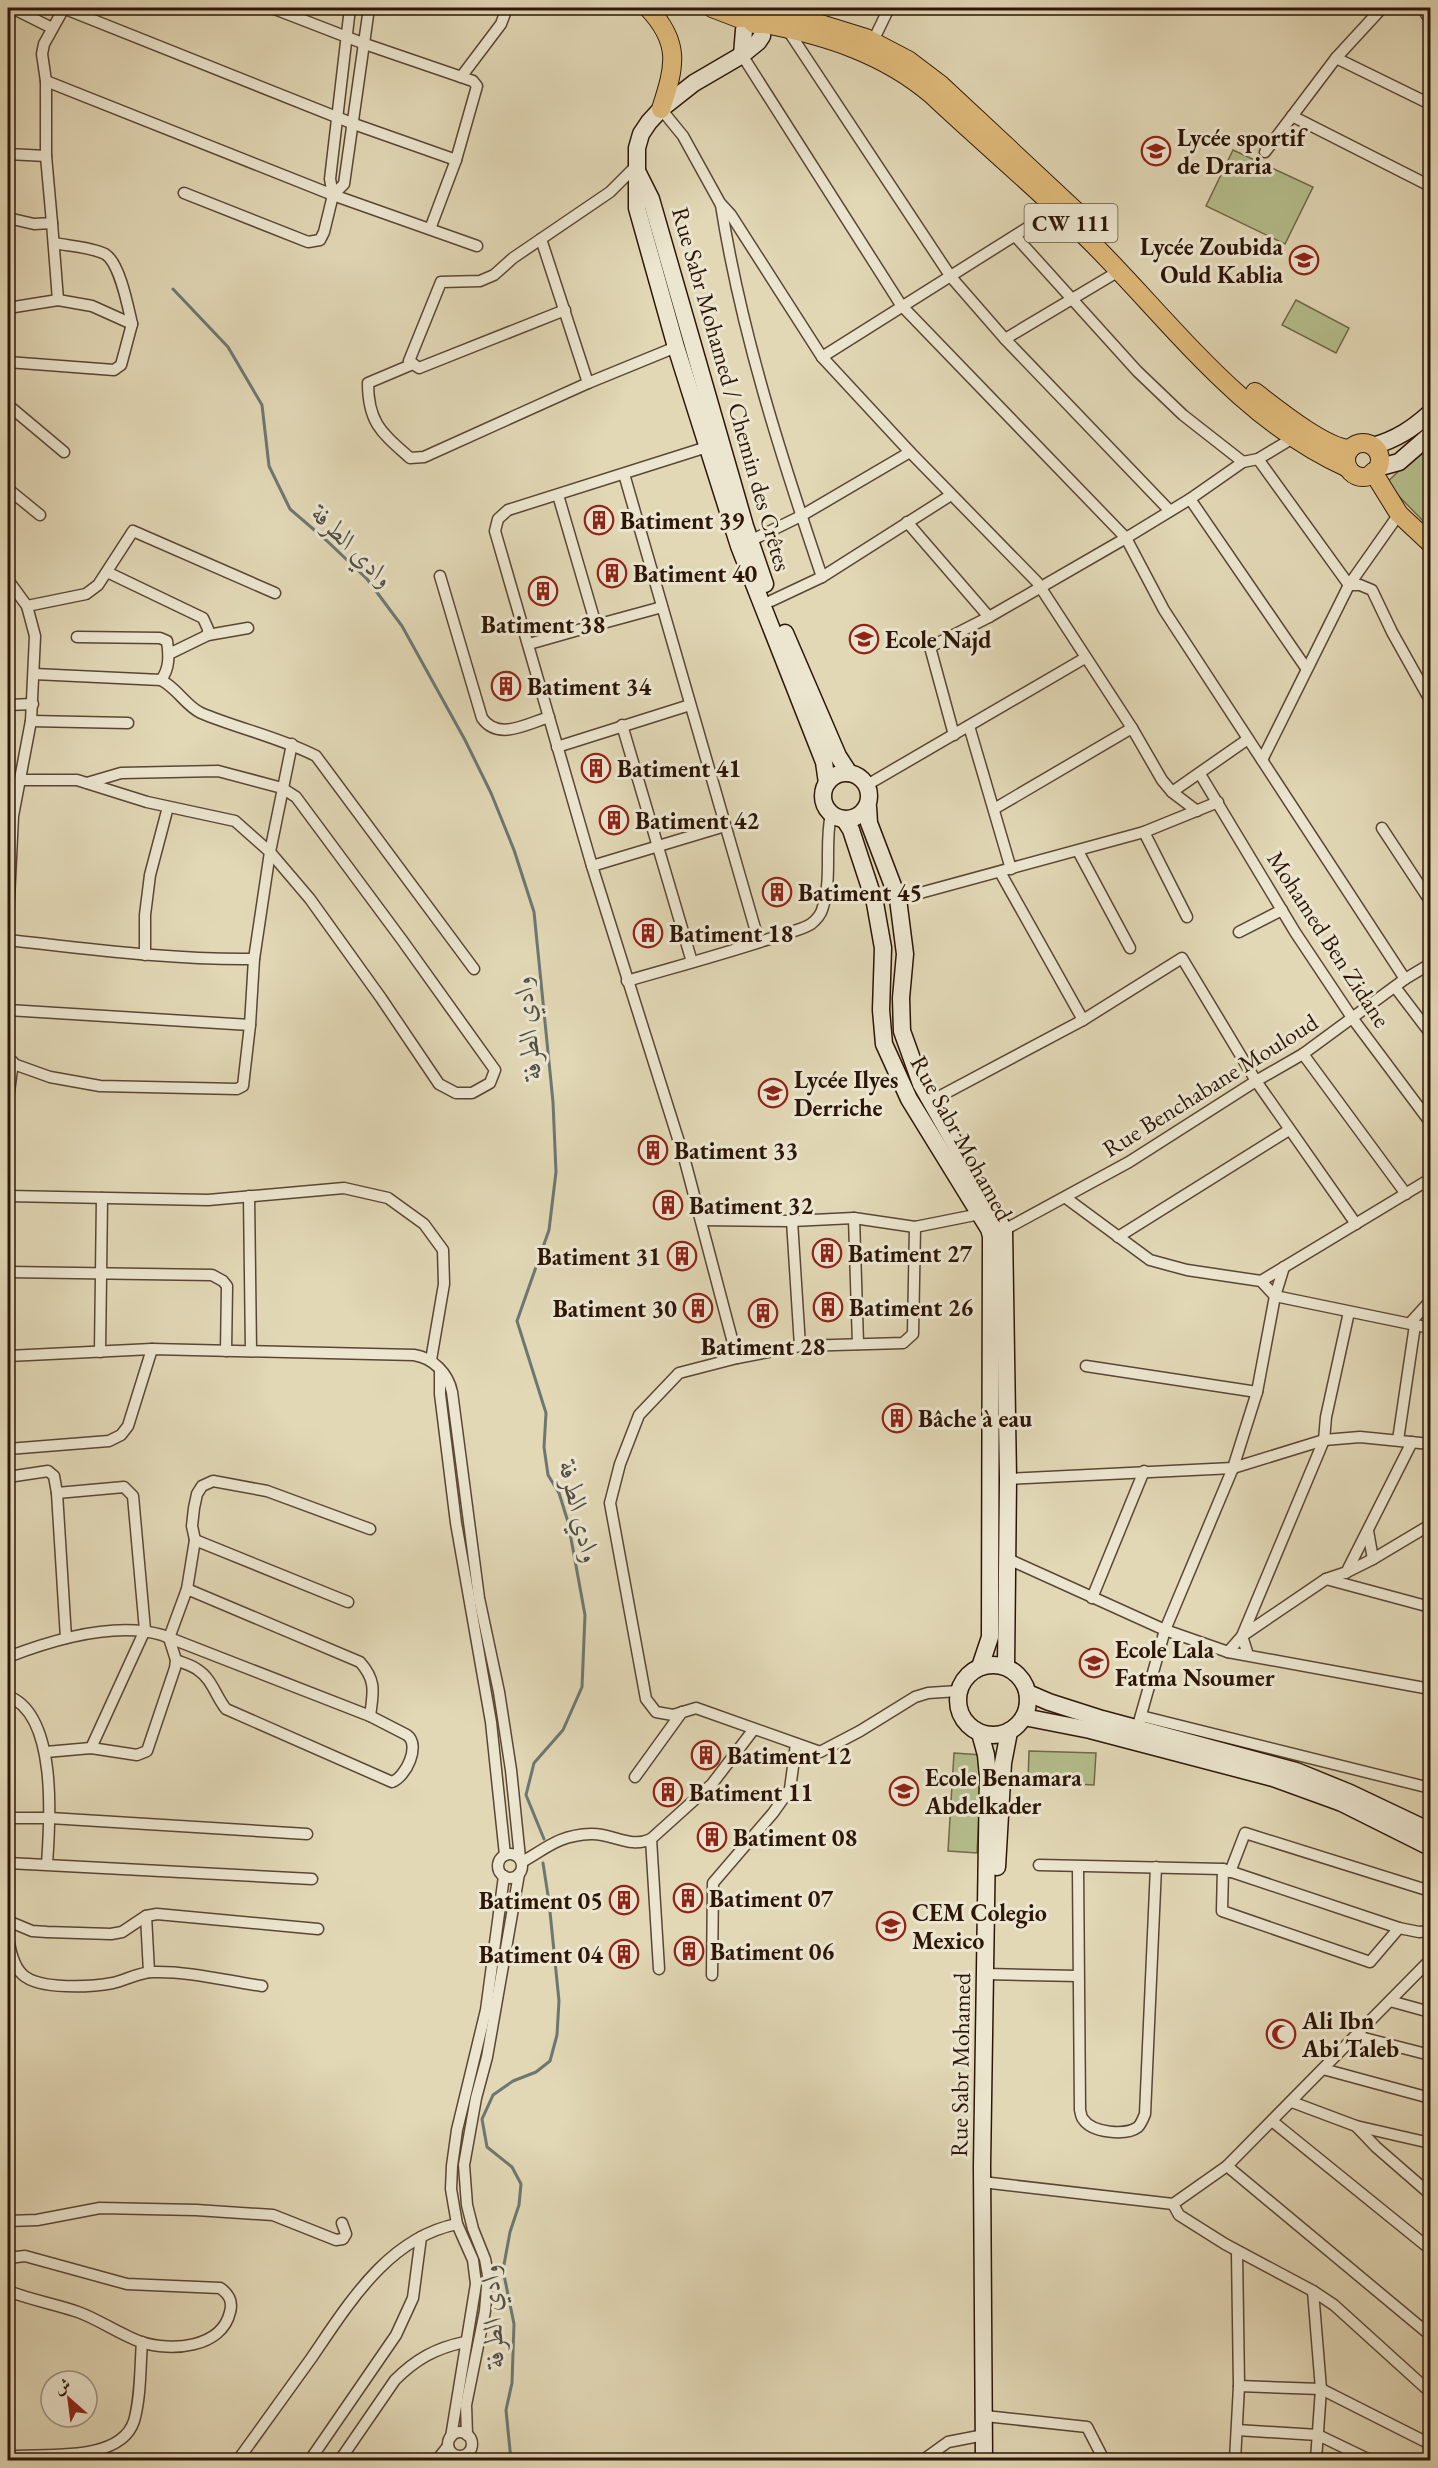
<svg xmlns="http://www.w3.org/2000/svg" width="1438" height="2468" font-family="'EB Garamond',Amiri,serif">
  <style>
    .green { fill: #b5be8d; stroke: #706a4a; stroke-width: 1.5 }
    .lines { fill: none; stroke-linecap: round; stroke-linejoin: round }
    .stream { stroke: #6d7772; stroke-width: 3 }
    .street-casing { stroke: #5a4634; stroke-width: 13 }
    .secondary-casing { stroke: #2c1608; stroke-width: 19 }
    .primary-casing { stroke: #2c1608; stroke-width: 20 }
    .street { stroke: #ece6d0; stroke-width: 10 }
    .secondary { stroke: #ece6d0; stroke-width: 16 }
    .primary { stroke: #e1bc7b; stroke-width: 18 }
    .labels { text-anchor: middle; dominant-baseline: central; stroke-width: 6; stroke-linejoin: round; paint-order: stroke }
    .shield { fill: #ece6d0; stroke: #665444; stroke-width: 1.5 }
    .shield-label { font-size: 22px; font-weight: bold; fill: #2c1608 }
    .poi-label { font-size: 24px; font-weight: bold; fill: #2c1608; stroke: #ece6d0; text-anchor: start }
    .street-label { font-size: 24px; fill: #2c1608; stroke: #ece6d0 }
    .water-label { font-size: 26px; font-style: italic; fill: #524f46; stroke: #ece6d0 }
  </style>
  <rect width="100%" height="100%" fill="#e2d8b6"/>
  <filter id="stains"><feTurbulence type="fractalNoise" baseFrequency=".00333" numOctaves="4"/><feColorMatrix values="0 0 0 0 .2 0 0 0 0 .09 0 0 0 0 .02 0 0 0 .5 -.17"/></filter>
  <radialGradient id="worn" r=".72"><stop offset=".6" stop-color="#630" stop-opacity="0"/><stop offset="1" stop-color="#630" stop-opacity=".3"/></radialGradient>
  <!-- green -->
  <g class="green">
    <polygon points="1233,150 1313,187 1285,244 1206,206"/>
    <polygon points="1296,300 1349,328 1336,353 1282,325"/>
    <polygon points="1430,442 1430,528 1386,483"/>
    <polygon points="1029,1751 1096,1753 1094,1785 1028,1782"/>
    <polygon points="954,1753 982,1755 977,1853 948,1851"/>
  </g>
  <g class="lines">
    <!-- stream -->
    <g class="stream">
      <polyline points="173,289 228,347 262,405 269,466 290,509 326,540 367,579 402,626 465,740 491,793 514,850 534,912 553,1102 556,1172 549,1230 517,1321 546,1413 544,1447 548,1475 559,1493 568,1522 585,1615 582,1687 563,1730 534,1763 526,1795 544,1839"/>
      <polyline points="511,2460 506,2410 512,2383 514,2324 503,2270 510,2232 519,2205 521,2184 512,2167 487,2147 482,2119 493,2095 513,2081 536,2072 550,2061 557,2035 559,2001 549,1902 543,1863"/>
    </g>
    <!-- street casing -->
    <g class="street-casing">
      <g id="street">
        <polyline points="12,8 52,28"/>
        <polyline points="63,8 354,124 456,160"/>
        <polyline points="272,8 365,44 473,81 477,86 456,160 430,229"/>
        <polyline points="350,8 330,179 333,195 344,184 369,8"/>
        <polyline points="1422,8 1430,20"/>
        <polyline points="787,29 951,277 1005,339 1170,511"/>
        <polyline points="873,41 889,8"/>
        <polyline points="742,55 901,305 1126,538 1164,610 1405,979"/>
        <polyline points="1336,58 1430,104"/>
        <polyline points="461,77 501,24 507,8"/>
        <polyline points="46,81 333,195 477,246"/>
        <polyline points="661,109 683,136 720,203 731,215 822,357 910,452 1037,582 1132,728 1162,780 1172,792 1197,811"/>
        <polyline points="1292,116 1430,186"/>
        <polyline points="1265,152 1336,58 1382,8"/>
        <polyline points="8,154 46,156"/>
        <polyline points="184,193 308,242 320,240 324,232 333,195"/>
        <path d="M721 205C741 332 781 456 822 577"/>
        <polyline points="8,218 34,224 52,223 46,156 46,81 42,54 44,44 64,8"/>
        <polyline points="52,223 58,300"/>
        <polyline points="1016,237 1137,371 1183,415 1243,462"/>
        <polyline points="541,239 588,383"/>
        <path d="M54 243C69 246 91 247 105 254 120 263 128 307 132 324"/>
        <polyline points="8,308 58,300 92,306 132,324 121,365 114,370 8,362"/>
        <polyline points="565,310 419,368 409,361 441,282 480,281 494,275 513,258 610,192 635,167"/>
        <polyline points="1005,339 1119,271"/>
        <polyline points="822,357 1057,209"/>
        <path d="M413 364 368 383C368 423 382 433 410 458L424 457 588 383 676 347"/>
        <polyline points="8,405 64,452"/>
        <polyline points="707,447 508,510 498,519 495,531 592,866 685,1161 737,1358"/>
        <polyline points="1258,459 1349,585"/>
        <polyline points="624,474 759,942"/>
        <polyline points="8,489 40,515"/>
        <polyline points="558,495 596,625 662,607"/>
        <polyline points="1190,499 1306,668"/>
        <polyline points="907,522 989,617"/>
        <polyline points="750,541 801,516 910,452"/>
        <polyline points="107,572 203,618 208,629 208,635"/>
        <path d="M440 576 482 718C498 741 527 724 549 717"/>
        <polyline points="8,580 27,606 35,636 31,721 13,816 8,920"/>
        <polyline points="1349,585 1360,585 1372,590 1392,632 1430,700"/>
        <polyline points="771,601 822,577 951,495"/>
        <polyline points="27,606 86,594 98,585 133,531 275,593"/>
        <path d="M77 637 160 638 167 641C169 655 170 668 161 680"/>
        <polyline points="529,644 596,625"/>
        <polyline points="169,654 208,635 248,628"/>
        <path d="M34 674 161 680C177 688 186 706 201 713 239 729 279 737 316 756L474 969"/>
        <polyline points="8,705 33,704"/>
        <polyline points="31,721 128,723"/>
        <polyline points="622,725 692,962"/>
        <polyline points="969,726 1011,869"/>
        <polyline points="954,735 930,647 989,617 1126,538 1190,499 1243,462 1258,459 1293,438"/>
        <polyline points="557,747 690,705"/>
        <polyline points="1262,760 1349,585 1399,514"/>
        <polyline points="1200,774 1295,932 1353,1019 1430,1122"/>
        <polyline points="87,783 121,773 218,771 282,788 296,797 402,940 495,1070 490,1083 472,1093 456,1093 439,1084 381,998 310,899 270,852 292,744"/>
        <polyline points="867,785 1085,658"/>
        <polyline points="1172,792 1248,739"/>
        <polyline points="994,809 1132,728"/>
        <polyline points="1382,828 1430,901"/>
        <polyline points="1144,832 1187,917"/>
        <polyline points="1078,851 1130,948"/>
        <polyline points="592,866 725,826"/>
        <polyline points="1000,872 1083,1020"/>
        <polyline points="898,899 1144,832 1218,802"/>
        <polyline points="1239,932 1282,910"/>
        <path d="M8 940C90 949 171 960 254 959"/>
        <polyline points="145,955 145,915 150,875 168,807"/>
        <path d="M627 981C675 967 724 954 772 938 784 933 800 931 811 924 816 920 820 916 822 910 833 878 824 846 831 814"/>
        <polyline points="1395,987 1430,1033"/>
        <polyline points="8,1010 250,1025"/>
        <polyline points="1303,1054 1406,1194"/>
        <polyline points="8,1062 50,1077 100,1086 237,1089 243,1086 250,1025 254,959 270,852 235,821 147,802 77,780 20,780"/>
        <polyline points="8,1099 13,1062"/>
        <polyline points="931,1101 1083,1020 1182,958 1256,1081 1356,1224"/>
        <polyline points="8,1196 208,1200 344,1188 388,1198 424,1224 443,1250 444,1284 431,1360"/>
        <polyline points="249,1196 251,1351"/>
        <polyline points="1066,1198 1150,1260 1187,1270 1261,1281 1275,1296 1430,1328"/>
        <polyline points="854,1218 858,1344"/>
        <polyline points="701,1220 792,1221 854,1218 915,1227 980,1214"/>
        <polyline points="792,1221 800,1346"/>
        <polyline points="915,1227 913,1334 903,1343 800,1346 737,1358 679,1373 639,1415 620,1464 610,1503 646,1699 656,1712 673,1715 696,1708 820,1752 860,1731 915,1697 928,1693 958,1691"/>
        <polyline points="1004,1230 1129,1162 1256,1081 1303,1054 1405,979 1430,964"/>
        <polyline points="1118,1237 1289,1130"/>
        <polyline points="8,1272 212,1275 223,1281 227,1286 226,1351"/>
        <polyline points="1261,1281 1430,1179"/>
        <polyline points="1410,1323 1430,1301"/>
        <polyline points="100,1352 102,1198"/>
        <path d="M8 1356 152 1349 414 1355C433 1358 448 1373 452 1392L479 1598 499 1692 511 1770 520 1858"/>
        <polyline points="1086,1366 1257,1392"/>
        <polyline points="440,1370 440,1394 456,1523 491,1722 505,1855"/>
        <polyline points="1398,1440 1415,1325"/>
        <polyline points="8,1449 109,1441 121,1435 128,1426 152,1349"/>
        <polyline points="8,1477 48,1471 54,1476 57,1493 66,1638"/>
        <polyline points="1008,1479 1233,1468 1324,1440 1360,1437 1430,1444"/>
        <polyline points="57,1493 124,1487 133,1496 145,1630 91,1748"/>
        <polyline points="1368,1531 1373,1559"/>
        <polyline points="195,1540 348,1602"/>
        <polyline points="1008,1559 1165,1630 1228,1652 1430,1689"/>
        <polyline points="1346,1573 1412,1442"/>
        <polyline points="1326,1579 1430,1607"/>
        <path d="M187 1589 360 1662C377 1681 373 1693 370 1716"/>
        <polyline points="1092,1598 1144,1471"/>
        <polyline points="1228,1652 1242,1636 1326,1579 1347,1572 1373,1559 1430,1525"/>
        <polyline points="1248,1655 1242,1636 1324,1440 1326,1417 1349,1312"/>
        <path d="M8 1657C52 1640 115 1621 162 1635L370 1716 407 1735C421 1745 406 1777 392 1782L226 1709C216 1697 212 1679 198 1670 192 1665 183 1663 176 1660"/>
        <path d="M8 1696C58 1715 50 1822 47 1864"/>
        <polyline points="1141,1716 1430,1788"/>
        <polyline points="1137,1729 1165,1630 1233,1468 1257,1392 1275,1296 1284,1267"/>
        <polyline points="46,1752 91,1748 137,1755 147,1751 175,1668 176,1660 169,1638 187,1589 195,1540 192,1526 194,1508 197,1494 202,1486 213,1481 267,1491 370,1529"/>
        <polyline points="635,1777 682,1712"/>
        <polyline points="8,1818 50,1818 307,1834"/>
        <polyline points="651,1839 659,1969"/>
        <circle cx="510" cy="1866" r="12"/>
        <path d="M522 1862C548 1847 560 1835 591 1834 612 1833 630 1849 651 1839L712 1784 754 1729"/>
        <polyline points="8,1863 312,1879"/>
        <polyline points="1039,1865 1223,1869 1399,1928"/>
        <path d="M1078 1867 1080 2110C1081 2113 1081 2117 1083 2119 1092 2133 1126 2136 1138 2127 1141 2124 1143 2119 1145 2114L1156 1867"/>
        <polyline points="1223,1869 1222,1911 1370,1962 1399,1928 1419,1932 1430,1931"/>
        <polyline points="1230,1872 1245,1833 1430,1891"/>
        <polyline points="146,1916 149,1972"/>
        <polyline points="8,1921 32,1931 47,1932 111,1934 122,1932 146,1916 157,1914 318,1929"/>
        <path d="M8 1937C10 1949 13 1966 23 1975 40 1990 91 1987 113 1983 126 1980 140 1972 153 1972 189 1971 227 1981 262 1986"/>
        <polyline points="986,1974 1078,1976"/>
        <polyline points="712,1975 713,1883 773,1813 790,1789 796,1744"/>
        <polyline points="1390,2001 1430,2012"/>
        <polyline points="1356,2036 1430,2055"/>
        <polyline points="1323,2069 1430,2098"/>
        <polyline points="1292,2102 1356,2126 1430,2143"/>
        <polyline points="1272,2121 1430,2249"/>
        <polyline points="1356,2126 1376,2147 1430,2194"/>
        <polyline points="1227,2166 1430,2335"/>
        <polyline points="982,2182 1173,2204 1227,2166 1430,1960"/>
        <polyline points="1173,2204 1179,2215 1225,2244 1313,2291 1334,2305 1430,2392"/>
        <polyline points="8,2221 37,2220 100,2208 196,2210 273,2215 336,2240 343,2239 346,2234 342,2223"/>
        <path d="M8 2258 25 2256 127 2284 220 2288C229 2294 233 2301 230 2312 222 2348 171 2352 141 2342 119 2334 100 2320 78 2312 55 2304 31 2300 8 2291"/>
        <polyline points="1313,2291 1321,2389 1316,2460"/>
        <polyline points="1239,2386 1321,2389 1430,2444"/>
        <polyline points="985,2416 1087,2427 1104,2460"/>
        <polyline points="1237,2430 1318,2435 1370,2460"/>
        <circle cx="460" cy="2444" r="12"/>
        <polyline points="467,2435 466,2405 485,2311 488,2275 485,2259 473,2229 467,2205 464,2165 476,2098 487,2057 519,1874"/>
        <polyline points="451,2437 476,2284 473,2260 457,2224 451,2189 452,2166 457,2130 486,2010 504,1876"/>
        <path d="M17 2456C51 2454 121 2461 134 2421 141 2396 140 2368 142 2342"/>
        <polyline points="1104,2459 1132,2460"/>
        <path d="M238 2460C262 2427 286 2393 310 2360 348 2305 387 2238 457 2224"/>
        <polyline points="310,2460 396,2335 413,2298 421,2237"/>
        <path d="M340 2460 395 2380C416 2359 436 2348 465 2342"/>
        <polyline points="437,2460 448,2446"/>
        <polyline points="923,2460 948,2442 984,2435"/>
        <polyline points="1235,2460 1239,2386 1237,2252"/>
      </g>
    </g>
    <!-- secondary casing -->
    <g class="secondary-casing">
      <g id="secondary">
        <polyline points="763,25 762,36 758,42 742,55 694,83 661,109 649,122 641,134 637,148 637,208 676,347 739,546 824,762 827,783"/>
        <polyline points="742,55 744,30 749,20"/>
        <polyline points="638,173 651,199 745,526 765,584"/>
        <path d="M1373 446C1397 439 1412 429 1430 413"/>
        <polyline points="1377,468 1399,462 1430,435"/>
        <polyline points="785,633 838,756 849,773"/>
        <circle cx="846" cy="796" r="23"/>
        <polyline points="868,807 869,823 898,899 905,954 901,998 902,1031 921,1084 1004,1230 1008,1479 1006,1667"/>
        <polyline points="844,819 851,830 875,903 883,948 881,1010 884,1044 909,1099 989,1229 991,1236 990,1637 980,1667"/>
        <circle cx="993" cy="1700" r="35"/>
        <polyline points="1028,1693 1049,1702 1102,1719 1296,1771 1350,1793 1430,1831"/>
        <polyline points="1024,1717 1090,1730 1273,1778 1342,1803 1430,1847"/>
        <polyline points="980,1733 986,1755 988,1776 982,2166 984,2460"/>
        <polyline points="997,1867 1003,1763 1009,1732"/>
      </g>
    </g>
    <!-- primary casing -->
    <g class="primary-casing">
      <g id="primary">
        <path d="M648 8C681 43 675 66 661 109"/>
        <polyline points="712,8 738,18 748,18"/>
        <polyline points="749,8 748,18 754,24 765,24 770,15"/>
        <polyline points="769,8 866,38 908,60 941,85 1078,213"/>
        <path d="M765 24C827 36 884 54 932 95 986 146 1044 194 1096 247 1174 326 1244 422 1348 468"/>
        <path d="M1255 392C1276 408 1325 448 1350 449"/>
        <circle cx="1363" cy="460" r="17"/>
        <polyline points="1373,472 1399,514 1430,543"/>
      </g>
    </g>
    <!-- street -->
    <use href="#street" class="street"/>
    <!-- secondary -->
    <use href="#secondary" class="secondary"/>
    <!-- primary -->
    <use href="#primary" class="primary"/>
  </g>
  <!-- icons -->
  <defs>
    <g id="school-ring" transform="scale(1.5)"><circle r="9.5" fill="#ece6d0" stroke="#8f2418" stroke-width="1.5"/><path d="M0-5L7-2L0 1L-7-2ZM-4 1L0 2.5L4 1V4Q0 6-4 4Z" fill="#8f2418"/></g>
    <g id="building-ring" transform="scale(1.5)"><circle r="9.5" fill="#ece6d0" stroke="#8f2418" stroke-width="1.5"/><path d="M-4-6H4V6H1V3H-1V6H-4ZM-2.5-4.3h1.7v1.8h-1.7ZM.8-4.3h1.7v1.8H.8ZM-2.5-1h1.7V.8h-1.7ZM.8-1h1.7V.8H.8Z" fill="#8f2418"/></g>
    <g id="mosque-ring" transform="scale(1.5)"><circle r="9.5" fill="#ece6d0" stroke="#8f2418" stroke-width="1.5"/><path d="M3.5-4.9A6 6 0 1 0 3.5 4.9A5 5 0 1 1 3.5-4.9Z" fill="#8f2418"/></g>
  </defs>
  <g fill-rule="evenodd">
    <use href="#school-ring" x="1156" y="151"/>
    <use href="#school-ring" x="1304" y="260"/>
    <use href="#building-ring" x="599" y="520"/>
    <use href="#building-ring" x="612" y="573"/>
    <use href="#building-ring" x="543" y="591"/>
    <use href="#school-ring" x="864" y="639"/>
    <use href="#building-ring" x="506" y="686"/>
    <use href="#building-ring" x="596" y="768"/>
    <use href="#building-ring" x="614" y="820"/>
    <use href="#building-ring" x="777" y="892"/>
    <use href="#building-ring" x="648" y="933"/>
    <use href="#school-ring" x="773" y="1093"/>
    <use href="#building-ring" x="653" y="1150"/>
    <use href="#building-ring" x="668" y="1205"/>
    <use href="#building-ring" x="827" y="1253"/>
    <use href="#building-ring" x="682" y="1256"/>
    <use href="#building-ring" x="828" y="1307"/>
    <use href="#building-ring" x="698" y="1308"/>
    <use href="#building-ring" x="763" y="1313"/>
    <use href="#building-ring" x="897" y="1418"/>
    <use href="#school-ring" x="1094" y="1663"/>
    <use href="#building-ring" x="706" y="1755"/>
    <use href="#school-ring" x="904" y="1791"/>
    <use href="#building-ring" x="668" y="1792"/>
    <use href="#building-ring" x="712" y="1837"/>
    <use href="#building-ring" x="688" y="1898"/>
    <use href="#building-ring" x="624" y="1900"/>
    <use href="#school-ring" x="891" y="1926"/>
    <use href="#building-ring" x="689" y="1951"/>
    <use href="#building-ring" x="624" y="1954"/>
    <use href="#mosque-ring" x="1281" y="2034"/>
  </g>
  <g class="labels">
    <!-- shield labels -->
    <rect class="shield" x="1024.5" y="204" width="93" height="38" rx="4.5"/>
    <g class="shield-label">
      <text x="1071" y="223">CW 111</text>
    </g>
    <!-- poi labels -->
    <g class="poi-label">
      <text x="1177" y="137">Lycée sportif<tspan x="1177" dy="28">de Draria</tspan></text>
      <text x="1283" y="246" text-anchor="end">Lycée Zoubida<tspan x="1283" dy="28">Ould Kablia</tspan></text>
      <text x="620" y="520">Batiment 39</text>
      <text x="633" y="573">Batiment 40</text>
      <text x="543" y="624" text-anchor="middle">Batiment 38</text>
      <text x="885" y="639">Ecole Najd</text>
      <text x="527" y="686">Batiment 34</text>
      <text x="617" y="768">Batiment 41</text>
      <text x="635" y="820">Batiment 42</text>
      <text x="798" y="892">Batiment 45</text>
      <text x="669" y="933">Batiment 18</text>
      <text x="794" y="1079">Lycée Ilyes<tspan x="794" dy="28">Derriche</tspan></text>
      <text x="674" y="1150">Batiment 33</text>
      <text x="689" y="1205">Batiment 32</text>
      <text x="848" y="1253">Batiment 27</text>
      <text x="661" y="1256" text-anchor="end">Batiment 31</text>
      <text x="849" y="1307">Batiment 26</text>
      <text x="677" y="1308" text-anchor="end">Batiment 30</text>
      <text x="763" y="1346" text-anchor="middle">Batiment 28</text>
      <text x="918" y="1418">Bâche à eau</text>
      <text x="1115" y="1649">Ecole Lala<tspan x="1115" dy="28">Fatma Nsoumer</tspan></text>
      <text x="727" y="1755">Batiment 12</text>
      <text x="925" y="1777">Ecole Benamara<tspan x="925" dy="28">Abdelkader</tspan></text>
      <text x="689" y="1792">Batiment 11</text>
      <text x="733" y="1837">Batiment 08</text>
      <text x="709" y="1898">Batiment 07</text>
      <text x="603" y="1900" text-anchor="end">Batiment 05</text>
      <text x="912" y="1912">CEM Colegio<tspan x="912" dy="28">Mexico</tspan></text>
      <text x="710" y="1951">Batiment 06</text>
      <text x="603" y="1954" text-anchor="end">Batiment 04</text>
      <text x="1302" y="2020">Ali Ibn<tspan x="1302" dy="28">Abi Taleb</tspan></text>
    </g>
    <!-- street labels -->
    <g class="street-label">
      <text transform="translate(732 389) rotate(74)">Rue Sabr Mohamed / Chemin des Crêtes</text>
      <text transform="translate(1329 939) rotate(57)">Mohamed Ben Zidane</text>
      <text transform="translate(1210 1085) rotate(-32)">Rue Benchabane Mouloud</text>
      <text transform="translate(962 1138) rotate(61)">Rue Sabr Mohamed</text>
      <text transform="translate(960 2065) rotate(-89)">Rue Sabr Mohamed</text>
    </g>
    <!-- water labels -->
    <g class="water-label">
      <text transform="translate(353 546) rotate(45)">وادي الطرفة</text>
      <text transform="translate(527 1028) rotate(-96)">وادي الطرفة</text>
      <text transform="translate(580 1512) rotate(76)">وادي الطرفة</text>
      <text transform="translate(492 2316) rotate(-93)">وادي الطرفة</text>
    </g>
  </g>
  <!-- margin -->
  <rect width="1438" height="2468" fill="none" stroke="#e2d8b6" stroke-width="30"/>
  <rect x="9" y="9" width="1420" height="2450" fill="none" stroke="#2c1608" stroke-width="3"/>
  <rect x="15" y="15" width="1408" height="2438" fill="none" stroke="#2c1608" stroke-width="1.5"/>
  <!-- north arrow -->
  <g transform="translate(69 2399) rotate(332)"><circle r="28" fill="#ece6d0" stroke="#9f9380" stroke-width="1.5"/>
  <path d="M0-4.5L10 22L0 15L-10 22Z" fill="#8f2418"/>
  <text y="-9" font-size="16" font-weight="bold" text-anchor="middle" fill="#2c1608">ش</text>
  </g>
  <rect width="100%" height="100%" filter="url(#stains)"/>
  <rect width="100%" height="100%" fill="url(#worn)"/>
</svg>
